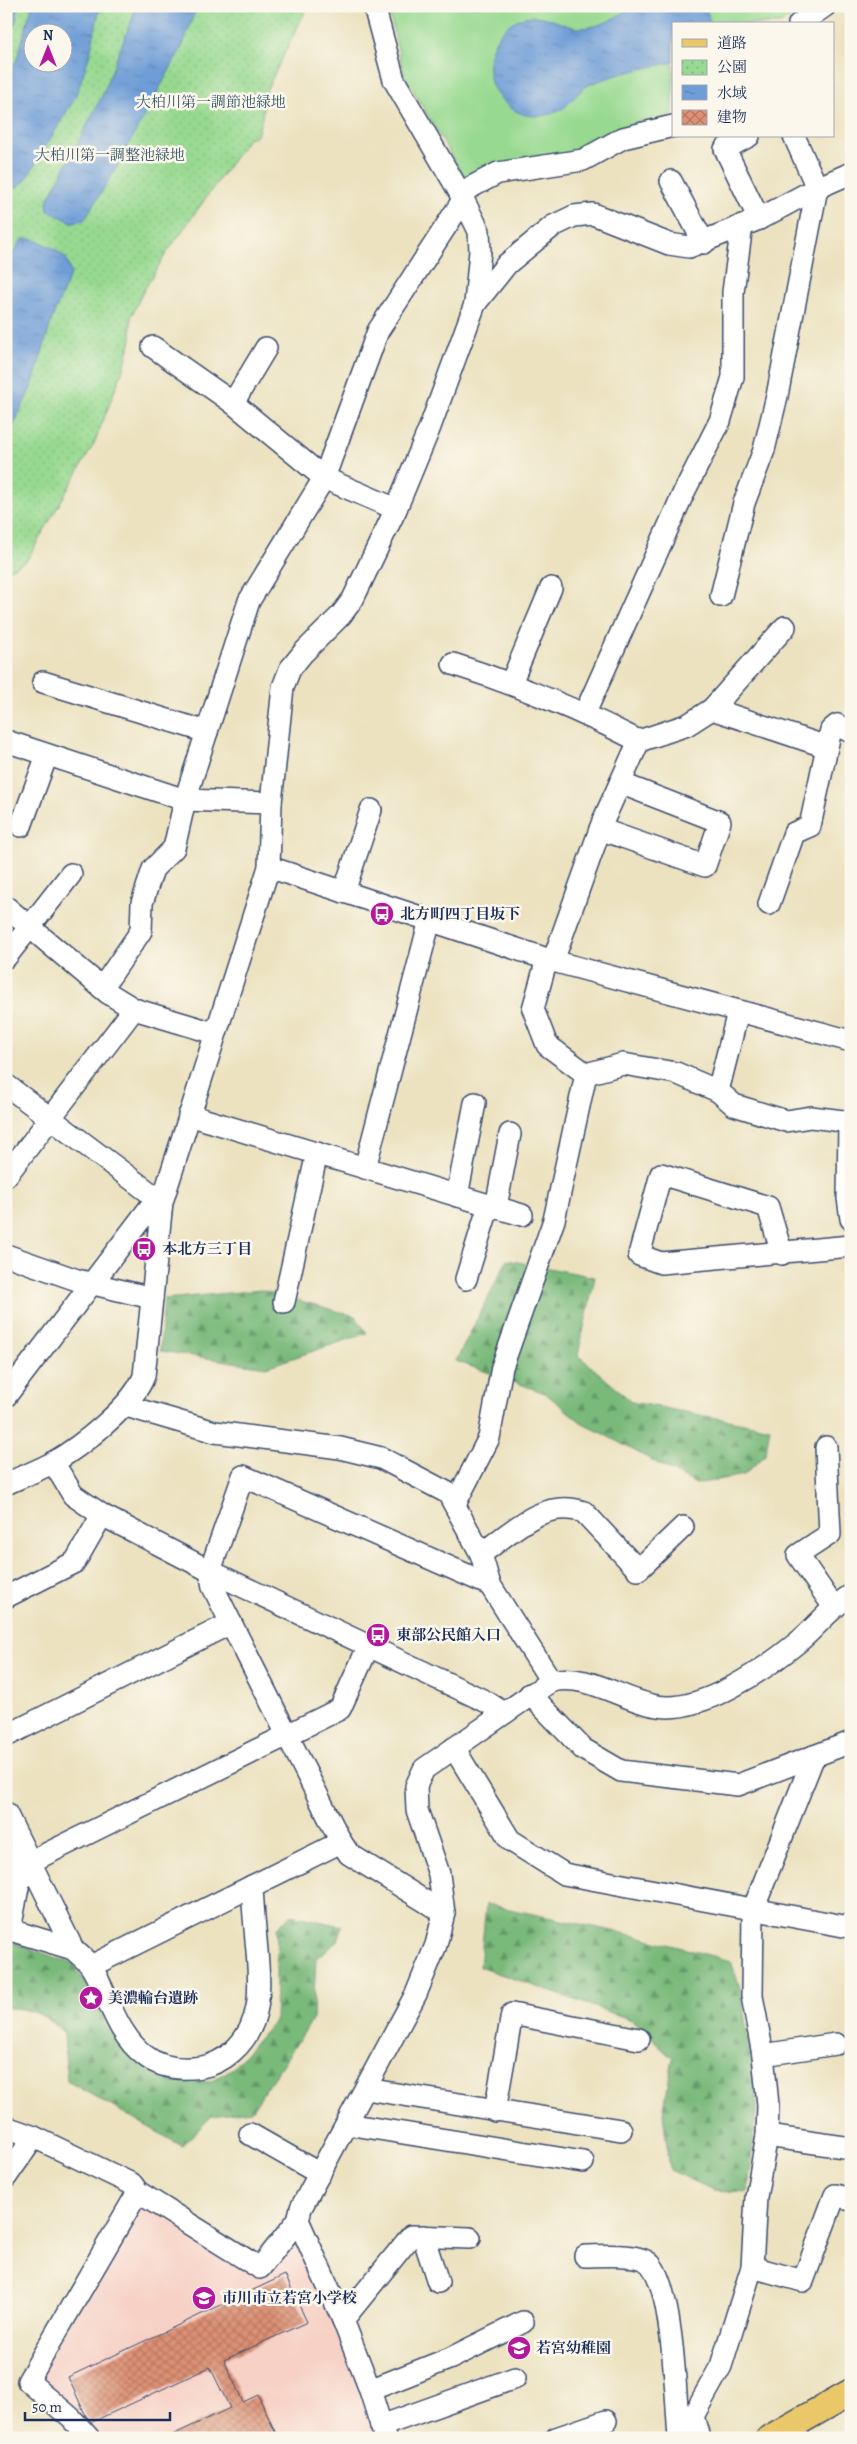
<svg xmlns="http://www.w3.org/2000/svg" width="857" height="2444" font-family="Alegreya,'Noto Serif JP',serif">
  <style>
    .built { fill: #f7d1c6 }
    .forest { fill: url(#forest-firs); stroke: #4a746c }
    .park { fill: url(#park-dots); stroke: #598477; fill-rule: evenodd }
    .pitch { fill: #97d990; stroke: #598477 }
    .water { fill: url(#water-ripples); stroke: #44669a; fill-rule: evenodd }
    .building { fill: url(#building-cross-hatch) }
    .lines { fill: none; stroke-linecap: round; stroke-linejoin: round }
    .minor-casing { stroke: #3a4a6d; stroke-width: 24 }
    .major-casing { stroke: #3a4a6d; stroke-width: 29 }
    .minor { stroke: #fff; stroke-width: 21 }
    .major { stroke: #eac769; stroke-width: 26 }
    .labels { text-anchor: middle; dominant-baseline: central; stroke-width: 5; stroke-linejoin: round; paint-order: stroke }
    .park-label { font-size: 15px; fill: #3a5a6a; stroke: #fbf7ec }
    .poi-label { font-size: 15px; font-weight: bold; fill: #1b2f5e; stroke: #fbf7ec; text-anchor: start }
  </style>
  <defs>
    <pattern id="forest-firs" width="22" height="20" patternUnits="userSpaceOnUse" patternTransform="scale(1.25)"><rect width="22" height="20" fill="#79b97a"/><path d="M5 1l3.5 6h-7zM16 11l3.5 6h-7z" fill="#629767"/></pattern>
    <pattern id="park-dots" width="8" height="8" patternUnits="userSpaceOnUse" patternTransform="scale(1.25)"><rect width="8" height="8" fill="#97d990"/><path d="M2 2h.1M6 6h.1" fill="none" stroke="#82bb7f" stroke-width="1.8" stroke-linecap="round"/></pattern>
    <pattern id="water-ripples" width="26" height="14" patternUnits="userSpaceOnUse" patternTransform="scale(1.25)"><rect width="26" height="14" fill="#6e9dd7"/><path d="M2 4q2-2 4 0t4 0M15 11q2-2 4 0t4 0" fill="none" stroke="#5a80b2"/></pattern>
    <pattern id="building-cross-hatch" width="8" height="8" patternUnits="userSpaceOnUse" patternTransform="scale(1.25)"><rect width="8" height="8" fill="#de9174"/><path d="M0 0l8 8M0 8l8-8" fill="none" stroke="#b37762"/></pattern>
  </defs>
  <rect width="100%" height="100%" fill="#fbf7ec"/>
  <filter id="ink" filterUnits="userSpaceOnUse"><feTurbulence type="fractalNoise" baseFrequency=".02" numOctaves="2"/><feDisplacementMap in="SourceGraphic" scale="10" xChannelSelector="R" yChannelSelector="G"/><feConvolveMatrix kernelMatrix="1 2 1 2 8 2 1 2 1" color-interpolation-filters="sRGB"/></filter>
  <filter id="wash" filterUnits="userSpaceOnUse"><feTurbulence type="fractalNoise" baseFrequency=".0096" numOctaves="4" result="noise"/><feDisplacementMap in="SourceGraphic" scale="20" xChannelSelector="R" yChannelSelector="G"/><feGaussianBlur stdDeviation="1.12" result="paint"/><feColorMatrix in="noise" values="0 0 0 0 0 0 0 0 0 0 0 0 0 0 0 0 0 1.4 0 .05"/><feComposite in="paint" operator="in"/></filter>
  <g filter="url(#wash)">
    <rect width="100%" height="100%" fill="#ece2c0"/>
    <!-- built -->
    <polygon class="built" points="145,2205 258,2274 289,2241 298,2242 335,2322 375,2438 97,2438 39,2376 136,2206"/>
    <!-- forest -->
    <g class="forest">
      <polygon points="507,1260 595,1277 578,1355 632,1402 770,1428 765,1455 744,1475 696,1484 581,1422 545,1393 456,1361"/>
      <polygon points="261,1290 355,1316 367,1333 266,1367 160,1351 164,1299"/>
      <polygon points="486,1904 641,1937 731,1961 741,1991 757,2102 748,2192 713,2190 670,2170 663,2113 673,2058 632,2020 480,1967"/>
      <path d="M291 1915 342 1926 336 1943 316 1958 313 2019 251 2111 212 2116 182 2146 67 2081 64 2033C46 2015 32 2008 6 2008V1943L11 1942 74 1964 118 2042 156 2075 210 2082 233 2068 275 2021 277 1927Z"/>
    </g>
    <!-- park -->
    <path class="park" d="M6 6H308L265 93 262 118 257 135 248 139 165 255 144 290 131 317V339L125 364 94 444 27 560 6 571ZM32 32H62V62H32Z"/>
    <!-- pitch -->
    <polygon class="pitch" points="388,6 799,6 800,10 780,24 673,24 673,113 656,122 639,121 584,153 467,182 404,75"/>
    <!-- water -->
    <g class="water">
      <polygon points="6,6 18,6 16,21 6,45"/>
      <path d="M32 6H100L90 54 75 98 25 181 15 188 6 185V80L17 59ZM62 32V62H32V32Z"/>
      <polygon points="137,6 197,6 182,47 115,170 84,220 72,222 48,211 47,202 102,96"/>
      <path d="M632 6H706L710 24H673V62C647 68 618 73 593 83 582 87 575 97 567 105 553 118 526 120 511 108 496 96 487 83 489 63 490 38 513 11 541 17 555 19 567 28 581 28 601 27 617 18 632 6Z"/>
      <polygon points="22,239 33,239 53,248 66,258 71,273 52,319 33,383 6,442 6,265"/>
    </g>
    <g id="blocks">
      <!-- building -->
      <polygon class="building" points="285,2275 307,2322 224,2360 243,2402 258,2395 278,2438 166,2438 230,2408 210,2367 92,2422 86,2416 68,2377"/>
    </g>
  </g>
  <g filter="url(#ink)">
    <use href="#blocks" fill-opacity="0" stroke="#3a4a6d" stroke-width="1"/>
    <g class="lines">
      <!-- minor casing -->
      <g class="minor-casing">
        <g id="minor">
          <polyline points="799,24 825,6"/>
          <polyline points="749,136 725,149 759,219"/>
          <polyline points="671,181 704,243"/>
          <polyline points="460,193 498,173 583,160 623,138 673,126"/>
          <polyline points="475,304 507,264 553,226 574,216 593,214 669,244 689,247 759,219 817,188 851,173"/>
          <polyline points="153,347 233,403 324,478 396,509"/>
          <polyline points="233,403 266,348"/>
          <polyline points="721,596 744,503 764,450 777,396 817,188 794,136"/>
          <path d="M453 664C518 685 579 710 639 741"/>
          <polyline points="43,682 207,732"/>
          <polyline points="511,683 551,588"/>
          <polyline points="712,709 827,747 831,730 837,725 851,732"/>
          <polyline points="585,713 684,492 720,421 733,377 733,292 742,225"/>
          <polyline points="6,741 185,800 271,803"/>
          <polyline points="21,826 47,755"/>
          <polyline points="600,829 705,866 720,822 620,783"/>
          <polyline points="269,867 553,961 851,1041"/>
          <polyline points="344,892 371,810"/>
          <polyline points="769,904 794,833 810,826 827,747"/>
          <polyline points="6,907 108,993 134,1009 214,1033"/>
          <polyline points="6,957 71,874"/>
          <polyline points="547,959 533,1009 547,1045 586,1074"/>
          <polyline points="553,961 603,821 639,741 687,725 712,709 785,627"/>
          <polyline points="102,988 141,931 142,903 153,869 174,848 185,800 249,601 324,478 378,331 463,200"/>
          <polyline points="738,1012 718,1091 734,1105 786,1121 811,1117 851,1122"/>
          <polyline points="586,1074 623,1064 676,1073 718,1091"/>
          <polyline points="6,1085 162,1202"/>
          <polyline points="189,1115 522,1215"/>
          <polyline points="849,1122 848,1198 851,1219"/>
          <polyline points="365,1168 430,920"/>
          <polyline points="6,1176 134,1009"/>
          <polyline points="457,1196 475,1103"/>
          <polyline points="496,1207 510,1134"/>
          <polyline points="782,1254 768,1207 661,1174 639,1255 661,1263 851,1246"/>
          <polyline points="6,1255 77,1280 152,1298"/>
          <polyline points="466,1279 489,1205"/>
          <polyline points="284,1302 317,1153"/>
          <polyline points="6,1396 157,1198"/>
          <polyline points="126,1406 215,1432 340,1448 381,1458 448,1493 481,1554 490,1585 551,1681"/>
          <polyline points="826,1447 830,1534 798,1555 833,1606"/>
          <polyline points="53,1462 73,1495 102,1515 210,1571 487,1702 504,1713"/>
          <path d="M6 1484C21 1477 37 1471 52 1463 80 1447 133 1406 144 1376L162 1202 269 867 271 803 283 687 290 669 303 653 341 615 353 599 396 509 430 427 475 304 480 251 479 231 460 193 394 80 374 6"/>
          <polyline points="455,1504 489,1438 502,1367 554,1220 586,1074"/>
          <path d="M481 1554C512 1532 543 1498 584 1512L638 1570 683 1527"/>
          <polyline points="6,1597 75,1562 102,1515"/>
          <polyline points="530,1694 583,1749 621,1771 738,1785 851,1742"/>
          <polyline points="6,1736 231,1623"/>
          <polyline points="454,1748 510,1840 564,1874 849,1927 851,1923"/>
          <path d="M6 1813 73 1949C79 1955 88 1961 92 1968 109 1997 116 2033 144 2055 160 2068 182 2070 202 2067 213 2065 223 2060 232 2052 263 2025 260 1989 257 1951 255 1929 253 1908 252 1886"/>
          <polyline points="6,1856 19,1882 10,1930"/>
          <polyline points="32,1861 340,1709 369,1645"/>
          <polyline points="444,1913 349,1854 341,1842 231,1623 213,1587 210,1571 243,1476 490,1585"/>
          <polyline points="6,1932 10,1930 73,1949"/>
          <polyline points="91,1966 341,1842"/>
          <polyline points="763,2055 836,2044"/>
          <polyline points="366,2089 621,2130"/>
          <polyline points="495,2111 512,2014 639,2039"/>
          <polyline points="347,2124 583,2162"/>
          <polyline points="6,2127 34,2137 132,2184 138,2192 260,2268 298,2220"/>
          <polyline points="250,2134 320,2174"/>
          <polyline points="767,2136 851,2148"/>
          <polyline points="6,2177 34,2137"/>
          <polyline points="423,2236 438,2282"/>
          <path d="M585 2256C601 2256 641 2252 651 2265 673 2292 676 2400 679 2438"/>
          <polyline points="752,2267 803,2281 835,2195 851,2199"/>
          <polyline points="343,2320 411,2236 470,2238"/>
          <polyline points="370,2390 451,2358 523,2322"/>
          <polyline points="381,2426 515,2378"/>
          <polyline points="89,2438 71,2418 28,2381 138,2192"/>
          <path d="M385 2438 370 2390 343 2320 298 2220 301 2208 416 1994 436 1945 444 1913 439 1874 417 1810 416 1786 424 1769 551 1681C590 1673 620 1700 657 1706 701 1714 765 1669 797 1643 817 1627 827 1610 851 1595"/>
          <polyline points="556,2438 606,2421"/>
          <polyline points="699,2438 693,2416 721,2366 752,2267 756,2197 767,2136 768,2105 763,2055 752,1996 753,1910 814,1756"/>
        </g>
      </g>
      <!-- major casing -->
      <g class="major-casing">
        <polyline id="major" points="770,2438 851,2392"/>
      </g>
      <!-- minor -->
      <use href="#minor" class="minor"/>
      <!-- major -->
      <use href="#major" class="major"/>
    </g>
  </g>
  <!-- icons -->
  <defs>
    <g id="bus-disc" transform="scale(1.25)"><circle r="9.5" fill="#b5179e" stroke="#fbf7ec"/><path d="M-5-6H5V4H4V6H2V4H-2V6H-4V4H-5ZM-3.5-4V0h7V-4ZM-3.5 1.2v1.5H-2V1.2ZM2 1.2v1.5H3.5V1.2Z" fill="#fff"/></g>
    <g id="sight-disc" transform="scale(1.25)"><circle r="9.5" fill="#b5179e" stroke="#fbf7ec"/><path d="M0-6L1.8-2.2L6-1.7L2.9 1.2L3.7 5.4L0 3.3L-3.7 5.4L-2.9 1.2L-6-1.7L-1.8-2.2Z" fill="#fff"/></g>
    <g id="school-disc" transform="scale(1.25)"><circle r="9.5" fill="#b5179e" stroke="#fbf7ec"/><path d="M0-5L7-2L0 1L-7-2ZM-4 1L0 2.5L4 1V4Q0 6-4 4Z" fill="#fff"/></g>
  </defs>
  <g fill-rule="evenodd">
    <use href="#bus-disc" x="382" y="914"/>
    <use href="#bus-disc" x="144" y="1249"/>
    <use href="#bus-disc" x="378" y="1635"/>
    <use href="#sight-disc" x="91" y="1998"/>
    <use href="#school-disc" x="204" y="2298"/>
    <use href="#school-disc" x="519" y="2348"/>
  </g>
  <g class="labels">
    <!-- park labels -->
    <g class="park-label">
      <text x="211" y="102">大柏川第一調節池緑地</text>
      <text x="110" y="155">大柏川第一調整池緑地</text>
    </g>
    <!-- poi labels -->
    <g class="poi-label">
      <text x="400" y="914">北方町四丁目坂下</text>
      <text x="162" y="1249">本北方三丁目</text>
      <text x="396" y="1635">東部公民館入口</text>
      <text x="108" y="1998">美濃輪台遺跡</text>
      <text x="222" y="2298">市川市立若宮小学校</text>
      <text x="536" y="2348">若宮幼稚園</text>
    </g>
  </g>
  <!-- margin -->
  <rect width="857" height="2444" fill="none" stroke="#fbf7ec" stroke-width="25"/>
  <!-- legend -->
  <rect x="672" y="22" width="162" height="115" fill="#fbf7ec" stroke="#a1a7b3"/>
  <rect x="682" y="39" width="25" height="8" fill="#eac769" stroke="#a1a7b3"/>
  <text x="717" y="48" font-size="15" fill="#1b2f5e">道路</text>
  <rect x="682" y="60" width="25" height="15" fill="url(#park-dots)" stroke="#a1a7b3"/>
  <text x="717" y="72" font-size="15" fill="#1b2f5e">公園</text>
  <rect x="682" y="85" width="25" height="15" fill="url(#water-ripples)" stroke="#a1a7b3"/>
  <text x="717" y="98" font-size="15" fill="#1b2f5e">水域</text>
  <rect x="682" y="110" width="25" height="15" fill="url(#building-cross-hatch)" stroke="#a1a7b3"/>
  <text x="717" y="122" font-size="15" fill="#1b2f5e">建物</text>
  <!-- north arrow -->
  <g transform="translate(48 48)"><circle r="24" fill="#fbf7ec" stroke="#a1a7b3"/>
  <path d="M0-4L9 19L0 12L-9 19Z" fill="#b5179e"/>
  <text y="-8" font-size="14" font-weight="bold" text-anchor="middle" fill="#1b2f5e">N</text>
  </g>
  <!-- scale -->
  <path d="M25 2412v8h145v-8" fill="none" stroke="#1b2f5e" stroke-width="2.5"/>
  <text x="32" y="2412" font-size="15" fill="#1b2f5e" stroke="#fbf7ec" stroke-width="4" paint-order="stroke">50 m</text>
</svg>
